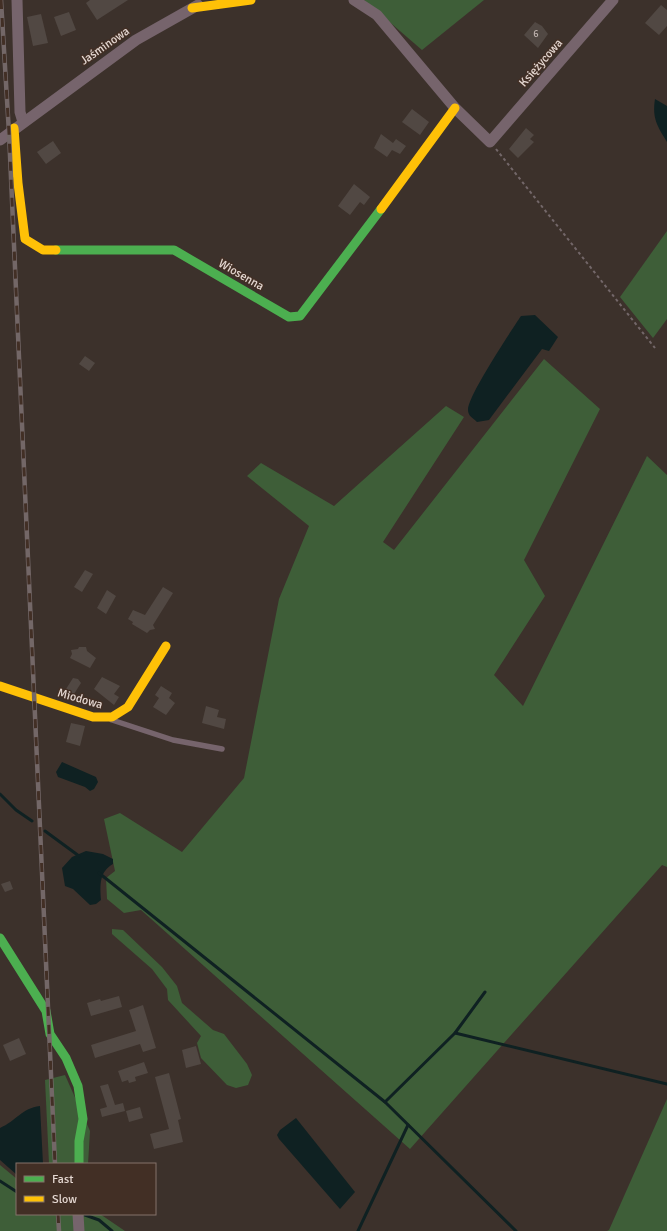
<svg xmlns="http://www.w3.org/2000/svg" width="667" height="1231" font-family="Signika,sans-serif">
  <style>
    .green { fill: #3e5e38 }
    .water { fill: #0f2122 }
    .lines { fill: none; stroke-linecap: round; stroke-linejoin: round }
    .stream { stroke: #0f2122; stroke-width: 3 }
    .building { fill: #514843 }
    .path { stroke: #736769; stroke-width: 2; stroke-dasharray: 3 3; stroke-linecap: butt }
    .lane { stroke: #76646c; stroke-width: 5.5 }
    .street { stroke: #76646c; stroke-width: 11 }
    .fast { stroke: #4caf50; stroke-width: 9 }
    .slow { stroke: #ffc107; stroke-width: 9 }
    .rail-casing { stroke: #736767; stroke-width: 4.5 }
    .rail { stroke: #422f25; stroke-width: 3; stroke-dasharray: 9; stroke-linecap: butt }
    .labels { text-anchor: middle; dominant-baseline: central; stroke-width: 3; stroke-linejoin: round; paint-order: stroke }
    .number-label { font-size: 10px; fill: #bfb3ae }
    .street-label { font-size: 12px; fill: #e4d7d1; stroke: #422f25 }
  </style>
  <rect width="100%" height="100%" fill="#3c312b"/>
  <!-- green -->
  <g class="green">
    <polygon points="364,0 484,0 422,50"/>
    <polygon points="667,231 667,319 653,338 620,297"/>
    <polygon points="544,359 600,409 524,560 545,596 494,675 523,706 647,456 667,475 667,867 662,865 410,1149 141,910 124,913 107,899 106,878 115,871 104,819 120,813 182,852 244,778 279,599 309,526 247,476 261,463 334,506 446,406 464,417 383,542 394,550"/>
    <polygon points="112,929 123,930 162,967 177,986 182,1003 213,1030 224,1034 247,1064 252,1075 248,1085 236,1088 227,1085 201,1058 197,1043 201,1036 168,1000 167,989 152,969 112,934"/>
    <polygon points="65,1075 90,1131 88,1164 49,1164 45,1080"/>
    <polygon points="667,1099 667,1231 607,1231 609,1230"/>
    <polygon points="0,1165 17,1179 17,1214 100,1214 125,1231 0,1231"/>
  </g>
  <!-- water -->
  <g class="water">
    <path d="M655 99 667 106V142C657 126 652 118 655 99Z"/>
    <path d="M535 315 558 337 549 351 542 349 489 420 477 422C473 418 468 416 468 410 467 397 511 331 521 316Z"/>
    <polygon points="62,762 96,777 98,782 94,789 90,791 85,787 58,777 56,772"/>
    <path d="M86 851 103 854 113 859V864C99 872 100 885 101 900L96 904 90 905 73 889 65 886 62 868 72 857Z"/>
    <path d="M40 1106 43 1164H17V1175L0 1160V1128C16 1121 22 1108 40 1106Z"/>
    <polygon points="296,1118 355,1192 340,1209 279,1139 277,1135 280,1130"/>
  </g>
  <g class="lines">
    <!-- stream -->
    <g class="stream">
      <polyline points="0,794 16,810 32,821"/>
      <polyline points="45,831 79,856"/>
      <polyline points="99,873 385,1102 516,1231"/>
      <polyline points="455,1033 667,1084"/>
      <polyline points="385,1102 455,1033 485,992"/>
      <polyline points="0,1181 17,1192"/>
      <polyline points="85,1215 99,1220 112,1231"/>
      <polyline points="358,1231 408,1125"/>
    </g>
  </g>
  <!-- building -->
  <g class="building">
    <polygon points="90,0 128,0 97,20 86,3"/>
    <polygon points="661,5 667,10 667,26 659,35 645,23"/>
    <polygon points="69,12 76,30 61,36 54,17"/>
    <polygon points="41,14 48,43 33,46 27,17"/>
    <polygon points="535,22 542,26 548,34 538,48 524,35"/>
    <polygon points="412,109 429,122 420,135 402,122"/>
    <polygon points="526,128 534,135 530,139 534,142 518,158 509,149"/>
    <polygon points="381,134 393,143 396,139 406,146 400,154 392,150 387,157 374,148"/>
    <polygon points="53,141 61,153 46,164 37,152"/>
    <polygon points="354,184 370,197 364,205 360,202 350,215 338,206"/>
    <polygon points="85,356 95,363 89,371 79,364"/>
    <polygon points="85,570 93,574 82,592 74,587"/>
    <polygon points="163,587 173,593 153,625 155,629 150,630 147,633 132,624 133,622 128,619 133,610 145,615"/>
    <polygon points="107,590 116,596 106,614 97,608"/>
    <polygon points="79,647 86,647 87,651 96,658 90,668 70,658 72,654 71,650 78,649"/>
    <polygon points="102,677 120,686 114,694 119,697 114,705 94,689"/>
    <polygon points="73,678 78,679 81,683 74,694 66,689"/>
    <polygon points="161,686 172,693 169,698 175,703 166,715 153,707 159,698 155,695"/>
    <polygon points="206,706 219,710 217,717 226,719 224,729 202,723"/>
    <polygon points="71,723 85,726 80,746 66,742"/>
    <polygon points="10,881 13,889 5,892 1,884"/>
    <polygon points="119,996 122,1007 91,1016 87,1003 100,999 101,1001"/>
    <polygon points="143,1005 156,1048 143,1052 140,1044 95,1058 91,1045 136,1031 129,1010"/>
    <polygon points="19,1038 26,1054 10,1061 3,1045"/>
    <polygon points="196,1046 201,1064 186,1068 182,1050"/>
    <polygon points="144,1062 148,1073 135,1077 136,1081 129,1083 128,1080 122,1082 118,1071"/>
    <polygon points="169,1073 181,1119 178,1120 183,1142 154,1149 150,1134 169,1129 155,1077"/>
    <polygon points="108,1084 115,1105 123,1103 125,1111 102,1117 100,1109 107,1107 100,1086"/>
    <polygon points="140,1107 143,1118 129,1122 126,1111"/>
  </g>
  <g class="lines">
    <!-- path -->
    <polyline class="path" points="496,149 655,348"/>
    <!-- lane -->
    <polyline class="lane" points="112,720 173,740 222,749"/>
    <!-- street -->
    <g class="street">
      <polyline points="17,0 20,112 23,122"/>
      <polyline points="354,0 377,15 455,108 490,142 613,0"/>
      <polyline points="0,140 136,40 198,5"/>
      <polyline points="78,1214 79,1231"/>
    </g>
    <!-- fast -->
    <g class="fast">
      <polyline points="56,250 174,250 289,317 300,316 381,209"/>
      <polyline points="0,938 46,1011 50,1034 66,1058 78,1086 83,1119 79,1141 79,1164"/>
    </g>
    <!-- slow -->
    <g class="slow">
      <polyline points="192,8 251,0"/>
      <polyline points="14,128 18,183 25,239 43,250 56,250"/>
      <polyline points="381,209 455,108"/>
      <polyline points="0,686 93,717 112,717 128,707 166,646"/>
    </g>
    <!-- rail casing -->
    <g class="rail-casing">
      <g id="rail">
        <polyline points="1,0 9,133 55,1164"/>
        <polyline points="58,1214 59,1231"/>
      </g>
    </g>
    <!-- rail -->
    <use href="#rail" class="rail"/>
  </g>
  <g class="labels">
    <!-- number labels -->
    <g class="number-label">
      <text x="536" y="34">6</text>
    </g>
    <!-- street labels -->
    <g class="street-label">
      <text transform="translate(105 46) rotate(-35)">Jaśminowa</text>
      <text transform="translate(541 63) rotate(-49)">Księżycowa</text>
      <text transform="translate(241 275) rotate(30)">Wiosenna</text>
      <text transform="translate(80 699) rotate(16)">Miodowa</text>
    </g>
  </g>
  <!-- legend -->
  <rect x="16" y="1163" width="140" height="52" fill="#422f25" stroke="#83726a"/>
  <rect x="24" y="1176" width="20" height="6" fill="#4caf50" stroke="#83726a"/>
  <text x="52" y="1183" font-size="12" fill="#e4d7d1">Fast</text>
  <rect x="24" y="1196" width="20" height="6" fill="#ffc107" stroke="#83726a"/>
  <text x="52" y="1203" font-size="12" fill="#e4d7d1">Slow</text>
</svg>
